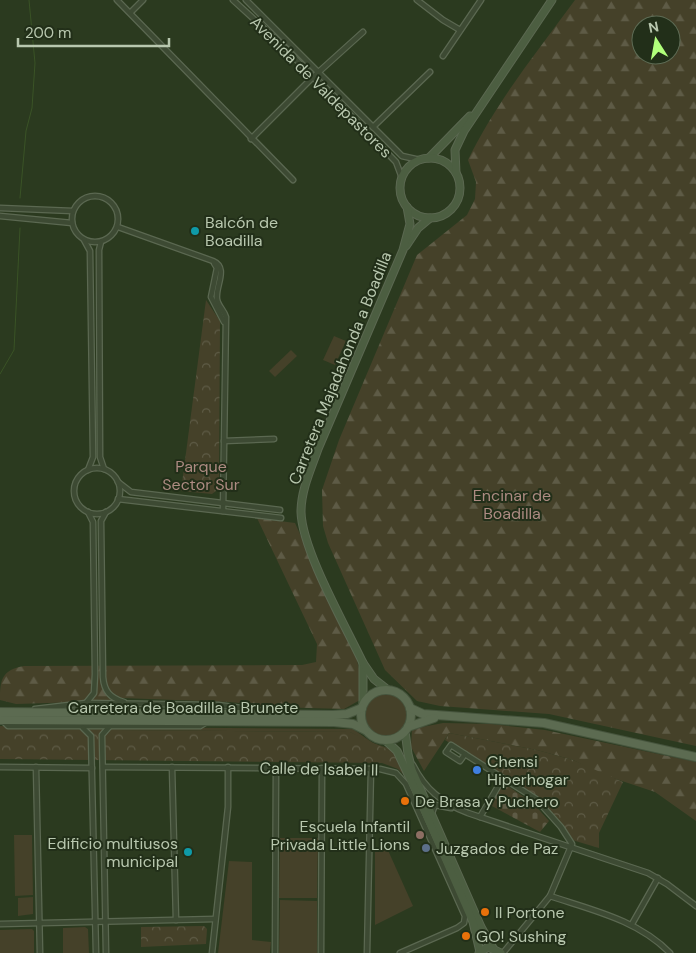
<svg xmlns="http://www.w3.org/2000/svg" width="696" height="953" font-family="'DM Sans',sans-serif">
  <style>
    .green { fill: #454129 }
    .forest { fill: url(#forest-firs); fill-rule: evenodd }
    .cemetery { fill: url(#cemetery-stones) }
    .park { fill: url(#park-crowns) }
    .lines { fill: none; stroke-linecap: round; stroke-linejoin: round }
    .stream { stroke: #3a5326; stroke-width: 1 }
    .street-casing { stroke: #5b6851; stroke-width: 7 }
    .secondary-casing { stroke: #5b6851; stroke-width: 9 }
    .primary-casing { stroke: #46543d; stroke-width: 10 }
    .street { stroke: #3d4a33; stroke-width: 4.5 }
    .secondary { stroke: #4c5e41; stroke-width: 7 }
    .primary { stroke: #5c6b51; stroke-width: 8 }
    .culture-dot { fill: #0f9aa8; stroke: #222f19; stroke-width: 2 }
    .shop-dot { fill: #3f7fe0; stroke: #222f19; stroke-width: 2 }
    .food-dot { fill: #e8710a; stroke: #222f19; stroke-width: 2 }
    .education-dot { fill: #8d6e63; stroke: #222f19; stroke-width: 2 }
    .service-dot { fill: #5c6f8a; stroke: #222f19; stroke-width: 2 }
    .labels { text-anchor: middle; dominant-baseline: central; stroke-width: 4; stroke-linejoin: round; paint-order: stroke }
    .street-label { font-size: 16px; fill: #b8c7ae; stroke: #222f19 }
    .poi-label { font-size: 16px; fill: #b8c7ae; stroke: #222f19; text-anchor: start }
    .park-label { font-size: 16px; fill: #ad8b82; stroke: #222f19 }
  </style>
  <defs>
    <pattern id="forest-firs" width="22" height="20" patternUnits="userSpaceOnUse" patternTransform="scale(1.25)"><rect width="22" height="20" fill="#454129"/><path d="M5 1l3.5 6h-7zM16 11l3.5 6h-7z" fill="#5e5b46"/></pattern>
    <pattern id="cemetery-stones" width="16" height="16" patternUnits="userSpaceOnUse" patternTransform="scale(1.25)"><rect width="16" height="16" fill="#454129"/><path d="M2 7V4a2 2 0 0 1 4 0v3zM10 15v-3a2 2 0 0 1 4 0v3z" fill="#5e5b46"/></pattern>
    <pattern id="park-crowns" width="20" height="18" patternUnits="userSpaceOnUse" patternTransform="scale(1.25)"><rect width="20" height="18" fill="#454129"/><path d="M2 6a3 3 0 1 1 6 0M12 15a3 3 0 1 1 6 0" fill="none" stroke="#5e5b46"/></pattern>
  </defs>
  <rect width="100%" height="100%" fill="#2b3a1f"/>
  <!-- green -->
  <g class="green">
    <polygon points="334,336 346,341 335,365 323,360"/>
    <polygon points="291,350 297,356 275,377 269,371"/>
    <circle cx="386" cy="715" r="21"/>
    <polygon points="0,726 353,729 373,743 391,749 402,767 388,750 375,746 350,732 0,729"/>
    <polygon points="14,835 32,835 33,895 15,896"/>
    <polygon points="280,838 318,838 317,898 279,898"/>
    <polygon points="375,848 387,848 413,906 375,925"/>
    <polygon points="229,861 252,862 252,940 271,942 270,953 218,953"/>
    <polygon points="33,897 33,914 18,916 18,898"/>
    <polygon points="280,900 317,901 317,953 279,953"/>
    <polygon points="85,927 88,929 89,953 63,953 63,928"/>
    <polygon points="32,929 34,931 34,953 0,953 0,930"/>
  </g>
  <!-- forest -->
  <g class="forest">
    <path d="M575 0H696V746L549 714 440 706 417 701 385 670 328 543 323 526 322 490 339 440 417 255 467 215 475 199 476 182 468 160C496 102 537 52 575 0ZM641 25H671V55H641Z"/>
    <path d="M257 518 295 523 357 660 362 683 360 700 344 709 273 707 230 702 122 698 111 701 16 704 0 700C0 679 2 670 24 666L302 665 316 662 317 644Z"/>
    <polygon points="443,723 491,724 545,730 696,762 696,821 655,792 601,774 573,760 537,750 449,733 424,771 411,747 412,729"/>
  </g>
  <!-- cemetery -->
  <polygon class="cemetery" points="503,783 533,803 549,821 540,832 490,805"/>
  <!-- park -->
  <g class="park">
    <polygon points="206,300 220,321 219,482 216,491 212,494 181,491"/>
    <polygon points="0,729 350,732 392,752 405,776 398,769 382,763 0,759"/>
    <polygon points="449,733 537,750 573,760 623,782 599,833 599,848 572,840 538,798 445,740"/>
    <polygon points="204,926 207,929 206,944 141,947 141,927"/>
  </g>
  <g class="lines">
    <!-- stream -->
    <g class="stream">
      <polyline points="20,198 26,131 32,108 35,63 29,0"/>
      <polyline points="0,374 14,350 20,228"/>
    </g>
    <!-- street casing -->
    <g class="street-casing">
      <g id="street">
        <polyline points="117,0 293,180"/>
        <polyline points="233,0 279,42 396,162 402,178"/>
        <polyline points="246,0 402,156 420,160"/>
        <polyline points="417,0 443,20 460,30"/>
        <polyline points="131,12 143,0"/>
        <polyline points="443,56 481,0"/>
        <polyline points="373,127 430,72"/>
        <polyline points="251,139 312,78 363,32"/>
        <circle cx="95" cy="219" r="23"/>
        <polyline points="0,208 73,211"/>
        <polyline points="0,216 72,223"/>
        <path d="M118 227 213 261C229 268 215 286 217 299 218 306 224 310 226 317L223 511"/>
        <polyline points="84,240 90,251 93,457 88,470"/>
        <polyline points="101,242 99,250 100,457 104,469"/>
        <polyline points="214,263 217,268 211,297 224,322"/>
        <polyline points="224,441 274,439"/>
        <circle cx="97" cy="491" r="23"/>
        <polyline points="118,482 131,492 280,510"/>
        <polyline points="118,499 281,518"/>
        <path d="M106 512 101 521 103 677C104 691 110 698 124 702"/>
        <polyline points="86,703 94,693 95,674 93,522 88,512"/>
        <polyline points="35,709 86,703 218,705 266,711"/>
        <polyline points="2,720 8,726 200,726 205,723"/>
        <polyline points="83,728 91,736 96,953"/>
        <polygon points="451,745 465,754 460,761 446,752"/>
        <polyline points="465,754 536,799 561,827 572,844 550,896 503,953"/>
        <path d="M413 765C425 789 442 803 468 813L648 873 667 884 696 906"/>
        <polyline points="0,767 92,768"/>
        <polyline points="36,767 40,953"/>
        <polyline points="103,767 380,769 396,773 406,784 465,916 464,923 457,928 400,953"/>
        <polyline points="172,767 176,920"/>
        <polyline points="432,813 435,805 451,808"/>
        <polyline points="480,817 503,778"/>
        <path d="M550 896C592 910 638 920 670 953"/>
        <polyline points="0,924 215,919"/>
        <polyline points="632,924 658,878"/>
        <polyline points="106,953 102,735 109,727"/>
        <polyline points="212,953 228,807 228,767"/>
        <polyline points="275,953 276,768"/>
        <polyline points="321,953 322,768"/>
        <polyline points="367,953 371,769"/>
      </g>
    </g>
    <!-- secondary casing -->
    <g class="secondary-casing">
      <g id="secondary">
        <polyline points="429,158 470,116"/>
        <circle cx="430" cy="188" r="30"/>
        <polyline points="456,173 455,150 464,131 552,0"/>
        <polyline points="406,246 418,228 430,218"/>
        <polyline points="363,663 363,704"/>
        <path d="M388 690 374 679 363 663C345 625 302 550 301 512 301 490 311 469 318 449L403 250 410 224 407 207"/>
        <polyline points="405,731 408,754 412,770 481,927 493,948"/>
        <polyline points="385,740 397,751 413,785 473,922 480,952"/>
        <polyline points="479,953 488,947 501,953"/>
      </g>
    </g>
    <!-- primary casing -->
    <g class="primary-casing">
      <g id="primary">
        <circle cx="386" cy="715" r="25"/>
        <polyline points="410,708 423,714 544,723 696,757"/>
        <polyline points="0,712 333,715 347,714 362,708"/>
        <polyline points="0,720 334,722 353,724 365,730"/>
        <polyline points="408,727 434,718"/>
      </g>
    </g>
    <!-- street -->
    <use href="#street" class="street"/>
    <!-- secondary -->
    <use href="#secondary" class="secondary"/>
    <!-- primary -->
    <use href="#primary" class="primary"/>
  </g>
  <!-- markers -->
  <g class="culture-dot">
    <circle cx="195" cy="231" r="5"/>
    <circle cx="188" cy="852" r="5"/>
  </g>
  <circle class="shop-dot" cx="477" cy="770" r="5"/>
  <g class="food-dot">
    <circle cx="405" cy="801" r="5"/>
    <circle cx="485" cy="912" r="5"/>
    <circle cx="466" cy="936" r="5"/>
  </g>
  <circle class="education-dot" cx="420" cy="835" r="5"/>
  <circle class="service-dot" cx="426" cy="848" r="5"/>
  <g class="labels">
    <!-- street labels -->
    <g class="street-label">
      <text transform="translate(321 87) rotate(45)">Avenida de Valdepastores</text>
      <text transform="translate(340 368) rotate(-68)">Carretera Majadahonda a Boadilla</text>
      <text x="183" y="707">Carretera de Boadilla a Brunete</text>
      <text transform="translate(319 769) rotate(1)">Calle de Isabel II</text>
    </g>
    <!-- poi labels -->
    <g class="poi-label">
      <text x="205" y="222">Balcón de<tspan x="205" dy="18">Boadilla</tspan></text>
      <text x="487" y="761">Chensi<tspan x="487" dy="18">Hiperhogar</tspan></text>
      <text x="415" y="801">De Brasa y Puchero</text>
      <text x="410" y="826" text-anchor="end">Escuela Infantil<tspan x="410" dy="18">Privada Little Lions</tspan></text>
      <text x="178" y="843" text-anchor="end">Edificio multiusos<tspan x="178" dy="18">municipal</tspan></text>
      <text x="436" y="848">Juzgados de Paz</text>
      <text x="495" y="912">Il Portone</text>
      <text x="476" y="936">GO! Sushing</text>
    </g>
    <!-- park labels -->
    <g class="park-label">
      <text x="201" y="466">Parque<tspan x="201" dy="18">Sector Sur</tspan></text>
      <text x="512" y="495">Encinar de<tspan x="512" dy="18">Boadilla</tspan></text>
    </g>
  </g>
  <!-- north arrow -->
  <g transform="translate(656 40) rotate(349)"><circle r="24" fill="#222f19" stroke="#5e6c55"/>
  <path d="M0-4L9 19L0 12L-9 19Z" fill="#b1ff7b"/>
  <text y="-8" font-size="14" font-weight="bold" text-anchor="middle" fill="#b8c7ae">N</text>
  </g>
  <!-- scale -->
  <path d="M18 38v8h151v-8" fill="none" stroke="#b8c7ae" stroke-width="2.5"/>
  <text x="25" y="38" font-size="15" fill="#b8c7ae" stroke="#222f19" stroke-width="4" paint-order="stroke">200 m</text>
</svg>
